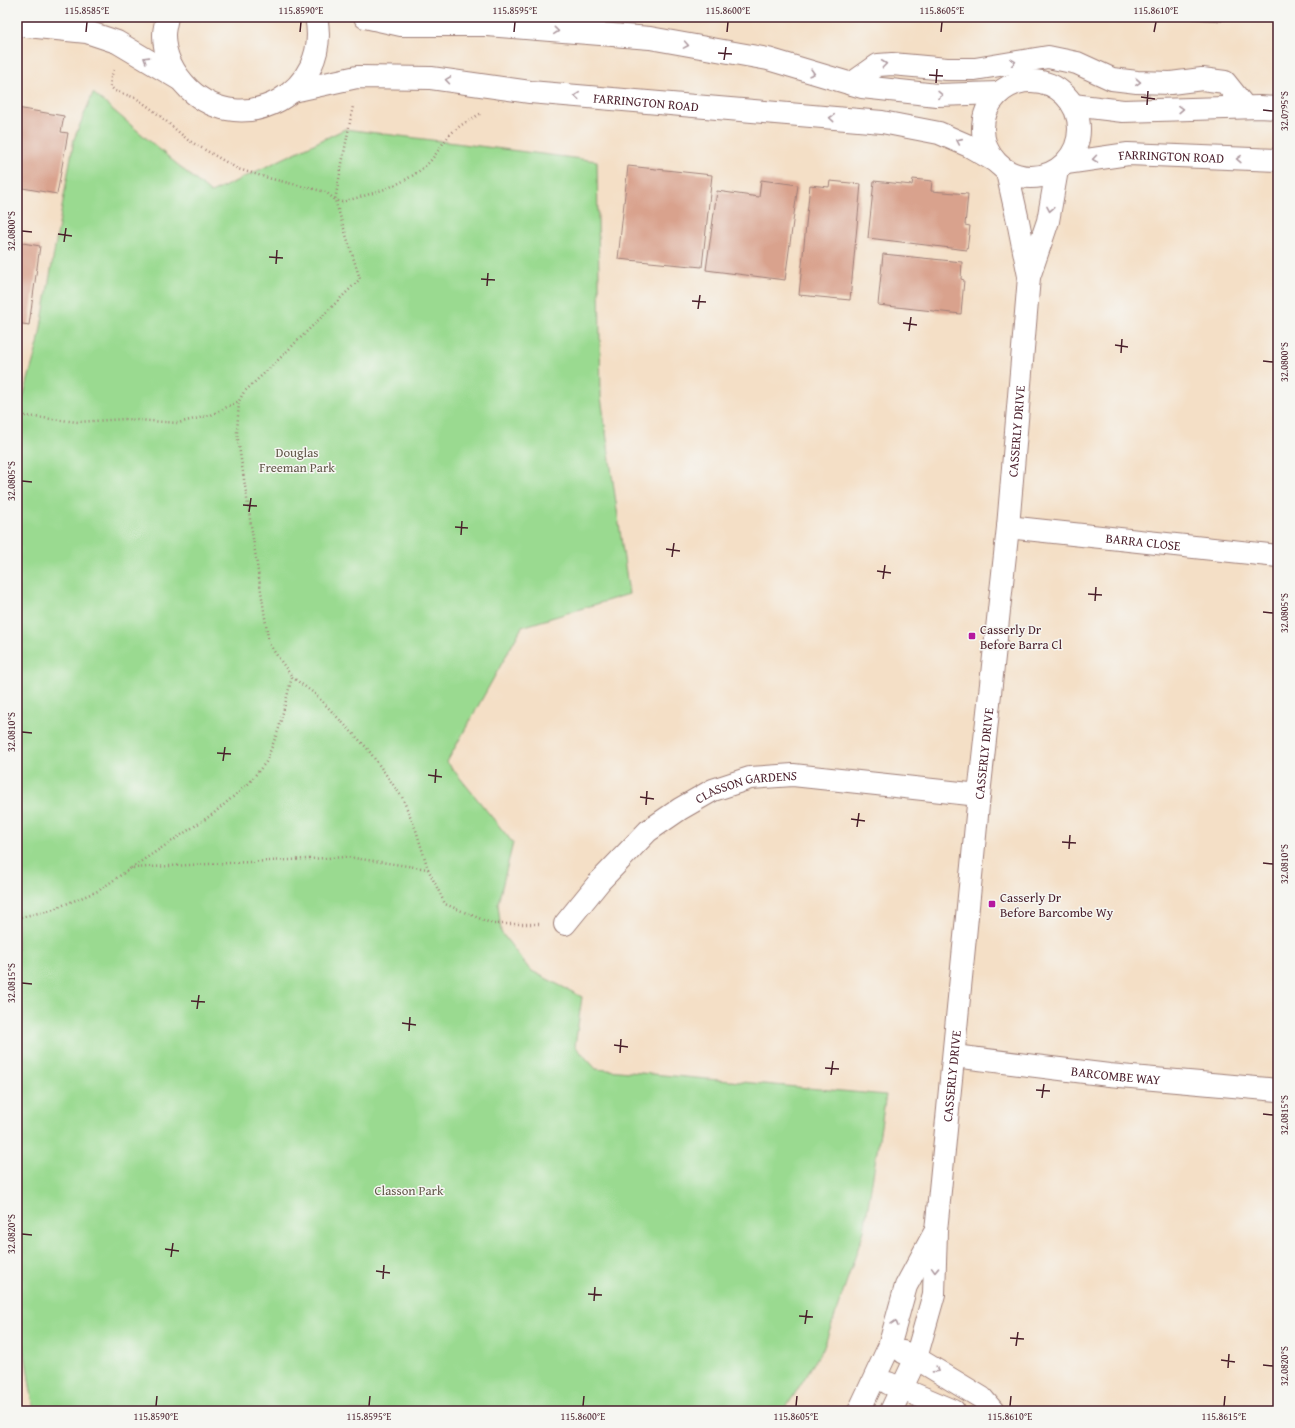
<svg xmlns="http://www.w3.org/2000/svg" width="1295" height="1428" font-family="'Gentium Book Plus',serif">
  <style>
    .green { fill: #9ada90; stroke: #727c5e }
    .building { fill: #d9a28d }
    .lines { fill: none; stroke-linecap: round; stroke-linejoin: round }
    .minor-casing { stroke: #9f7f78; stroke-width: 24 }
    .major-casing { stroke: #9f7f78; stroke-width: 24 }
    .path { stroke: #9f7f78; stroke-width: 2.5; stroke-dasharray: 1 3; stroke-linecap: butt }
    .minor { stroke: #fff; stroke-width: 22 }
    .major { stroke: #fff; stroke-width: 22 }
    .oneway { stroke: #ae9aa0 }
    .ticks { fill: none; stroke: #4a1f2b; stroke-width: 1.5 }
    .poi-dot { fill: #b5179e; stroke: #f6f6f2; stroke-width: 1.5 }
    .labels { text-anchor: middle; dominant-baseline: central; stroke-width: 3; stroke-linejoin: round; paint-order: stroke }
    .street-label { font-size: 13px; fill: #4a1f2b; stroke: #f6f6f2 }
    .park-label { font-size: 13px; fill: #625749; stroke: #f6f6f2 }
    .poi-label { font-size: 13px; fill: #4a1f2b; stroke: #f6f6f2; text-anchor: start }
    .neatline { fill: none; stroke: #4a1f2b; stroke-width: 1.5 }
    .ticks-label { font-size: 10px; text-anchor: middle; fill: #4a1f2b }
  </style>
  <rect width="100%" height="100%" fill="#f6f6f2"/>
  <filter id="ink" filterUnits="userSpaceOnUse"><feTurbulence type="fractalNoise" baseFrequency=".025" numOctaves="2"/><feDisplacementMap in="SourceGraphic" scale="8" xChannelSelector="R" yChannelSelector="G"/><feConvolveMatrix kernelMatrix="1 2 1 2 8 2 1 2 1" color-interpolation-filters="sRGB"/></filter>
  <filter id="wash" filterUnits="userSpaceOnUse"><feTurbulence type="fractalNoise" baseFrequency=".012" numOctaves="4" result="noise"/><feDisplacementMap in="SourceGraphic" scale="16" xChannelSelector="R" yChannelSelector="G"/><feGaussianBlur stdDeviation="0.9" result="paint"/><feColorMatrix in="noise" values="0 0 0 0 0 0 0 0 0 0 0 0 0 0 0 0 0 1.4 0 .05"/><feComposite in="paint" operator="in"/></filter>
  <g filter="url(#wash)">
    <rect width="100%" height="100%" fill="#f4dfc6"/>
    <!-- green -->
    <polygon class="green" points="93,93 211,193 345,129 597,161 601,397 629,594 522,627 447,762 513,843 498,903 501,932 530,970 582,997 575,1046 596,1069 886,1095 864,1231 824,1347 784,1411 34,1411 17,1303 17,1072 23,1015 17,990 17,419 38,344 74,139"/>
    <g id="blocks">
      <!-- building -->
      <g class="building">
        <polygon points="1193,17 1223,17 1222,21 1193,19"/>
        <polygon points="17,108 64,116 61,132 68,133 57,194 17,187"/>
        <polygon points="628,166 712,175 702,267 618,259"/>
        <polygon points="913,179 932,181 931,191 968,194 965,225 970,226 967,250 868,238 874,181 912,185"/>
        <polygon points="761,180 798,185 785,280 706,270 717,191 759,197"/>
        <polygon points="830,181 861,184 850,300 799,295 810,185 829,187"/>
        <polygon points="17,242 40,246 29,325 17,323"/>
        <polygon points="883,254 962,262 961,279 964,280 961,314 878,305"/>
      </g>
    </g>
  </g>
  <g filter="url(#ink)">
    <use href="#blocks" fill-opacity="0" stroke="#9f7f78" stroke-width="1"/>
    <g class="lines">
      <!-- minor casing -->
      <g class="minor-casing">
        <g id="minor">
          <polyline points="851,84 878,65 892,64 947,69 975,69 1048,57 1077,63 1112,79 1137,82 1171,83 1202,79 1225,82 1245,107"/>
          <polyline points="1007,172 1018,221 1029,276"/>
          <path id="s1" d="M1008 527 1278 556"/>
          <path id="s2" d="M565 924 600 881 648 831 680 809 713 790 750 778 793 775 979 795"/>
          <path id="s3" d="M954 1056 1109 1075 1278 1090"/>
          <polyline points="903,1352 916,1358 982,1398 993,1411"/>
          <polyline points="888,1383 954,1411"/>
          <polyline points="859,1411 889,1347 906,1286 934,1234"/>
          <path id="s4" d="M891 1411 916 1358 934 1294 936 1231 979 795 1008 527 1029 277 1048 221 1057 170"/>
        </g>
      </g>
      <!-- major casing -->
      <g class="major-casing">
        <g id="major">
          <path d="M167 17C166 23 164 29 164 35 164 56 175 75 189 89 244 141 332 91 316 17"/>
          <polyline points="365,17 401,25 487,25 650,38 768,59 862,87 937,95 999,93"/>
          <polyline points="17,25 87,32 117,42 179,79"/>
          <circle cx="1031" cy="129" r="48"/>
          <path id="s5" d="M293 91 357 77 431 78 530 92 882 122 939 133 969 146 993 160"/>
          <polyline points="1073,105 1123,111 1259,107 1278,108"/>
          <path id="s6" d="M1066 163 1128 154 1278 160"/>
        </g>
      </g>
      <!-- path -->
      <g class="path">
        <path d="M114 70 111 77 110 86 115 91 136 98 153 110 188 140 238 169 272 179 326 192 335 200 342 202C370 194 401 187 424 167 434 159 439 148 447 138 455 128 470 119 482 113"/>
        <polyline points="17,415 78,422 124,419 178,423 211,415 239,401"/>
        <polyline points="292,677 315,694 367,748 402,797 416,830 428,869"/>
        <polyline points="131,868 213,814 248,784 266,762 279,728 292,677 269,644 237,433 239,401 244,392 273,365 360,279 335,200 353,106"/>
        <polyline points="17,918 51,910 98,891 131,868 347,857 428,869 445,904 493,924 540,924"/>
      </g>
      <!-- minor -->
      <use href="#minor" class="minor"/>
      <!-- major -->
      <use href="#major" class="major"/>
    </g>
    <!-- one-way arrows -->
    <defs><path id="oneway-chevron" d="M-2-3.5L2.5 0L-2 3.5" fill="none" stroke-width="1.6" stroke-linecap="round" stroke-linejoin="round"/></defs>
    <g class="oneway">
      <use href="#oneway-chevron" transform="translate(556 31) rotate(5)"/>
      <use href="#oneway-chevron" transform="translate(686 45) rotate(10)"/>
      <use href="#oneway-chevron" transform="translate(146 59) rotate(-148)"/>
      <use href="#oneway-chevron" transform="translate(1013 62) rotate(-9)"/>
      <use href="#oneway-chevron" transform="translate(884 64) rotate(-7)"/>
      <use href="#oneway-chevron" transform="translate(812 73) rotate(16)"/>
      <use href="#oneway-chevron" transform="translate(448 80) rotate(-172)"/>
      <use href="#oneway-chevron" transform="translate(1138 82) rotate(4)"/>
      <use href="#oneway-chevron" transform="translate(940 95) rotate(1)"/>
      <use href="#oneway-chevron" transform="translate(577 96) rotate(-175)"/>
      <use href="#oneway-chevron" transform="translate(1181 109) rotate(-2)"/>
      <use href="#oneway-chevron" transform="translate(832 118) rotate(-175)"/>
      <use href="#oneway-chevron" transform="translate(959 141) rotate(-156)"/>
      <use href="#oneway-chevron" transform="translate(1095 159) rotate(172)"/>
      <use href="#oneway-chevron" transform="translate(1239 159) rotate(-178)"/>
      <use href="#oneway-chevron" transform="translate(1050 209) rotate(100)"/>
      <use href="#oneway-chevron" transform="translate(935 1270) rotate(92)"/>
      <use href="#oneway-chevron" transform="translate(895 1323) rotate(-74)"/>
      <use href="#oneway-chevron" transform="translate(936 1370) rotate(32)"/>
    </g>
  </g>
  <!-- ticks -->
  <path class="ticks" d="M86 32 87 22M300 32 301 22M514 32 515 22M727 32 728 22M941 32 942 22M1154 32 1156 22M718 53 732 54M724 60 726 47M929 75 943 76M936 83 937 69M1141 97 1155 99M1147 105 1148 91M1263 110 1273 111M22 231 32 232M58 234 72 236M64 242 66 228M269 257 283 258M276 264 277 250M481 279 495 280M487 286 488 273M692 301 706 302M698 309 700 295M903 323 917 325M909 331 911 317M1115 345 1128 347M1121 353 1122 339M1263 361 1273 362M22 481 32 482M243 505 257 506M249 512 251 498M455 527 468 528M461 535 462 521M666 549 680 551M672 557 674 543M877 571 891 573M883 579 885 565M1088 594 1102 595M1095 601 1096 587M1263 612 1273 613M22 732 32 733M217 753 231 754M223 761 225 747M428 775 442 777M435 783 436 769M640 797 654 799M646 805 647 791M851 819 865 821M857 827 859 813M1062 842 1076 843M1069 849 1070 835M1263 863 1273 864M22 983 32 984M191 1001 205 1002M197 1009 199 995M402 1023 416 1025M409 1031 410 1017M614 1045 628 1047M620 1053 621 1039M825 1068 839 1069M831 1075 833 1061M1036 1090 1050 1091M1042 1098 1044 1084M1263 1114 1273 1115M22 1234 32 1235M165 1249 179 1251M171 1257 173 1243M376 1271 390 1273M383 1279 384 1265M588 1294 602 1295M594 1301 595 1287M799 1316 813 1317M805 1324 807 1310M1010 1338 1024 1339M1016 1346 1018 1332M1221 1360 1235 1362M1263 1365 1273 1366M1228 1368 1229 1354M156 1406 157 1396M369 1406 370 1396M583 1406 584 1396M796 1406 797 1396M1010 1406 1011 1396M1224 1406 1225 1396"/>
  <!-- markers -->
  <g class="poi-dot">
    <rect x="968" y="632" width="8" height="8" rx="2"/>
    <rect x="988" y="900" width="8" height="8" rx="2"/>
  </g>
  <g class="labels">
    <!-- street labels -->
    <g class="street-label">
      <text stroke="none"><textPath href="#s5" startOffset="356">FARRINGTON ROAD</textPath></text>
      <text stroke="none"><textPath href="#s6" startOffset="106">FARRINGTON ROAD</textPath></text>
      <text stroke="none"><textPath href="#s4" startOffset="992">CASSERLY DRIVE</textPath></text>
      <text stroke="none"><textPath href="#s1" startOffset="136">BARRA CLOSE</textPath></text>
      <text stroke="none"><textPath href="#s4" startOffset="668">CASSERLY DRIVE</textPath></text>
      <text stroke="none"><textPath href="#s2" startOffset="235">CLASSON GARDENS</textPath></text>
      <text stroke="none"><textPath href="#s3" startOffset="163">BARCOMBE WAY</textPath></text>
      <text stroke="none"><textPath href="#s4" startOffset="344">CASSERLY DRIVE</textPath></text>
    </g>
    <!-- park labels -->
    <g class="park-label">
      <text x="297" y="452">Douglas<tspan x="297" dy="15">Freeman Park</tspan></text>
      <text x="409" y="1190">Classon Park</text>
    </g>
    <!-- poi labels -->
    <g class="poi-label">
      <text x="980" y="629">Casserly Dr<tspan x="980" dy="15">Before Barra Cl</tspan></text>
      <text x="1000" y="897">Casserly Dr<tspan x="1000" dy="15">Before Barcombe Wy</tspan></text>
    </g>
  </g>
  <!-- margin -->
  <rect width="1295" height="1428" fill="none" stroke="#f6f6f2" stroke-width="44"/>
  <rect x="22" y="22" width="1251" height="1384" class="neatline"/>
  <g class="ticks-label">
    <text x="87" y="14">115.8585°E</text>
    <text x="301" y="14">115.8590°E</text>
    <text x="515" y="14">115.8595°E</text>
    <text x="728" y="14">115.8600°E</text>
    <text x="942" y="14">115.8605°E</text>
    <text x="1156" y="14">115.8610°E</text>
    <text transform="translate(1284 111) rotate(-90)" y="4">32.0795°S</text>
    <text transform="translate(11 231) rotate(-90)" y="4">32.0800°S</text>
    <text transform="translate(1284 362) rotate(-90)" y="4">32.0800°S</text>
    <text transform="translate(11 481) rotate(-90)" y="4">32.0805°S</text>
    <text transform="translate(1284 613) rotate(-90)" y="4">32.0805°S</text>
    <text transform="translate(11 732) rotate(-90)" y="4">32.0810°S</text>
    <text transform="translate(1284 864) rotate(-90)" y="4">32.0810°S</text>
    <text transform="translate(11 983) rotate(-90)" y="4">32.0815°S</text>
    <text transform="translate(1284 1115) rotate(-90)" y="4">32.0815°S</text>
    <text transform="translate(11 1234) rotate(-90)" y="4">32.0820°S</text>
    <text transform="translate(1284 1366) rotate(-90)" y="4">32.0820°S</text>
    <text x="156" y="1420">115.8590°E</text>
    <text x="369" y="1420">115.8595°E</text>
    <text x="583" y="1420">115.8600°E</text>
    <text x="796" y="1420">115.8605°E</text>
    <text x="1010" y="1420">115.8610°E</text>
    <text x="1224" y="1420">115.8615°E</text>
  </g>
</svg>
